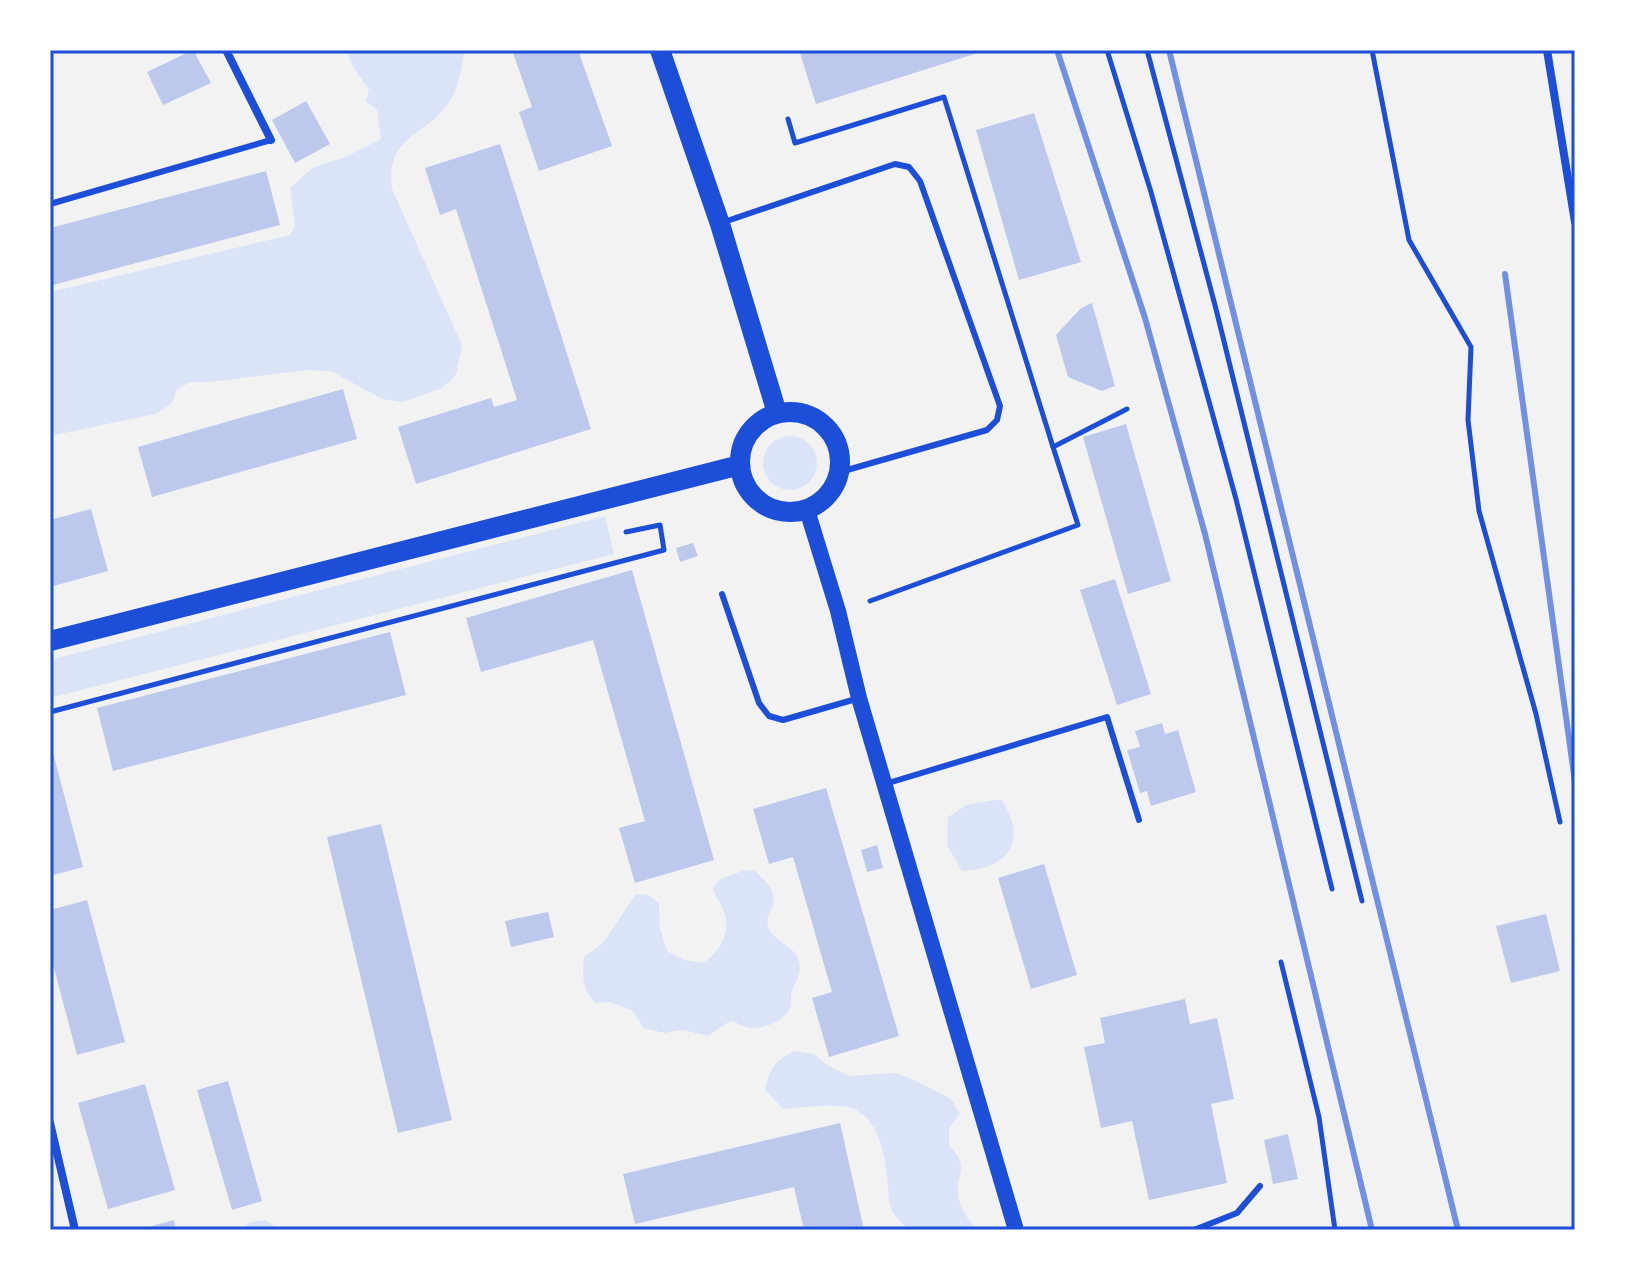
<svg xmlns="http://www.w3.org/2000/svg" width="1625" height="1280" font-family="'Exo 2',sans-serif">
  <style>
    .green { fill: #dbe4f7 }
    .building { fill: #bdc9ec }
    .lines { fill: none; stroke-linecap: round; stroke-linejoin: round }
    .path { stroke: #1d4ed8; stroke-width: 5 }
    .service { stroke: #1d4ed8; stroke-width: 6 }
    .minor { stroke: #1d4ed8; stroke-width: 8 }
    .secondary { stroke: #1d4ed8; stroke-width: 16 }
    .primary { stroke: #1d4ed8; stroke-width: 20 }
    .rail { stroke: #7290e2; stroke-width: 6 }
    .neatline { fill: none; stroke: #1d4ed8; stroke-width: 3 }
  </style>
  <rect width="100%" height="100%" fill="#f2f2f2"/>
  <!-- green -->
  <g class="green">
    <path d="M346 50H464C462 65 459 86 451 99 428 138 385 133 392 189L462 345 456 375 442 388 403 402 382 399 331 371 306 370 210 382H191L177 389 172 403 155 414 50 436V292L290 235 295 226 290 188 314 167 345 157 381 139 377 110 366 101 369 89 354 69Z"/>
    <circle cx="790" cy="463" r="27"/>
    <polygon points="605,516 614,554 50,698 50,660"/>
    <path d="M1001 799C1028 840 1010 869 962 871L947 845 948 817 966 805Z"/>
    <path d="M745 870 755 871C765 881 779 892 772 907 770 912 766 919 768 925 771 940 790 944 797 956 804 969 797 979 792 991 790 996 792 1003 790 1008 785 1021 761 1031 747 1027 741 1026 737 1022 730 1021L708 1036 683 1030 664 1033 644 1028 632 1010 610 1002 596 1003C582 991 582 975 584 957L603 943 635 895 646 894 659 903 660 928 667 951 684 960 703 963C719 953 732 931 724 912 721 902 715 898 713 887L721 879Z"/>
    <path d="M795 1051 814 1054 827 1065 849 1076 895 1073 916 1081 951 1099 960 1114 949 1128V1145C970 1169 957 1171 958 1194 959 1208 969 1220 977 1230 962 1230 921 1234 910 1229 902 1225 892 1213 890 1206 886 1175 887 1121 851 1108 839 1103 798 1108 783 1109L765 1090C769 1069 776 1059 795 1051Z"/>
    <polygon points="265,1220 282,1230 238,1230 251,1222"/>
  </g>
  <!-- building -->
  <g class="building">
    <polygon points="193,50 211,83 163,105 147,72"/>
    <polygon points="512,50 578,50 612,146 539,171 519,112 532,107"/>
    <polygon points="799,50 984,50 984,51 816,104"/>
    <polygon points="306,101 330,144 295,163 272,120"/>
    <polygon points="1034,113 1081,262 1019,280 976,130"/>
    <polygon points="500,144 591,429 416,484 398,427 491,398 494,407 517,400 456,209 440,215 425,168"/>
    <polygon points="266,171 280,225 53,285 50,274 50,228"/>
    <polygon points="1092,303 1115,386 1102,391 1068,377 1056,335 1081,308"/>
    <polygon points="343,389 357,439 152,497 138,447"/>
    <polygon points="1126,424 1171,581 1128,594 1083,437"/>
    <polygon points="91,509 108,571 50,587 50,520"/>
    <polygon points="693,543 698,556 680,562 676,548"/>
    <polygon points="632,570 714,860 635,883 619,828 645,821 593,640 481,672 466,618"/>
    <polygon points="1115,579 1151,694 1117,705 1080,590"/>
    <polygon points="390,632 406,695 113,771 97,708"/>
    <polygon points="1162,723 1165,734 1178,730 1196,792 1151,806 1147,791 1140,793 1127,750 1140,747 1135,731"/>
    <polygon points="51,745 83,867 50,876 50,746"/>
    <polygon points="826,788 899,1036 829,1057 812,998 832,992 793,857 769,864 753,809"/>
    <polygon points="381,824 452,1120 398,1133 327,837"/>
    <polygon points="877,845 883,868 867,872 861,850"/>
    <polygon points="1044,864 1077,975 1031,989 998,878"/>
    <polygon points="87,900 125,1042 77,1055 50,953 50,910"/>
    <polygon points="548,912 554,937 511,947 505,921"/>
    <polygon points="1546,914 1560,971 1511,983 1496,926"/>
    <polygon points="1185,999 1190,1024 1217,1018 1234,1099 1211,1104 1227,1183 1149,1200 1132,1121 1101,1128 1084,1047 1105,1043 1100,1018"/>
    <polygon points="228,1081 262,1201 232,1210 197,1090"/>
    <polygon points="145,1084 175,1190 108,1209 78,1103"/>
    <polygon points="840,1123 864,1230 804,1230 794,1187 635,1224 623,1174"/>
    <polygon points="1288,1134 1298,1179 1273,1184 1264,1140"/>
    <polygon points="174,1220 176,1230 141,1230 141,1229"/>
  </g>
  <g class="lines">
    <!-- path -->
    <g class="path">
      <polyline points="1107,50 1151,192 1236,499 1332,889"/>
      <polyline points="1147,50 1216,309 1362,901"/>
      <polyline points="1372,50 1409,240 1471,347 1468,420 1479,511 1536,714 1560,822"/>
      <polyline points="788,119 795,143 944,97 1053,447"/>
      <polyline points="870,601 1078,525 1053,447 1127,409"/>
      <polyline points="50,712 664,550 660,525 626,532"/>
      <polyline points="1281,962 1319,1117 1335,1230"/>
    </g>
    <!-- service -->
    <g class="service">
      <polyline points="50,204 271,140"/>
      <polyline points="724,222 895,164 909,167 920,181 1000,406 997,420 987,430 840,472"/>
      <polyline points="722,594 759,703 769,716 783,720 856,699"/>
      <polyline points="885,784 1107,717 1139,820"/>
      <polyline points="1194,1230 1237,1213 1260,1186"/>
    </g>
    <!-- minor -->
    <g class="minor">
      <polyline points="226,50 271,140"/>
      <polyline points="1547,50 1575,222"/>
      <polyline points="50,1123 75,1230"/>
    </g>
    <!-- secondary -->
    <polyline class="secondary" points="807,510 838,611 859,698 1016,1230"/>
    <!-- primary -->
    <g class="primary">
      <polyline points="660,50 720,224 777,413"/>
      <circle cx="790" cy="462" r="50"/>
      <polyline points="50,641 740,465"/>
    </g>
    <!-- rail -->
    <g class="rail">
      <polyline points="1057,50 1145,318 1205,534 1372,1230"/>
      <polyline points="1169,50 1458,1230"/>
      <polyline points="1505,274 1575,782"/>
    </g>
  </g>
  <!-- border -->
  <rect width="1625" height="1280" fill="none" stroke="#ffffff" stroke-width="104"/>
  <rect x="52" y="52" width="1521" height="1176" class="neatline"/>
</svg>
